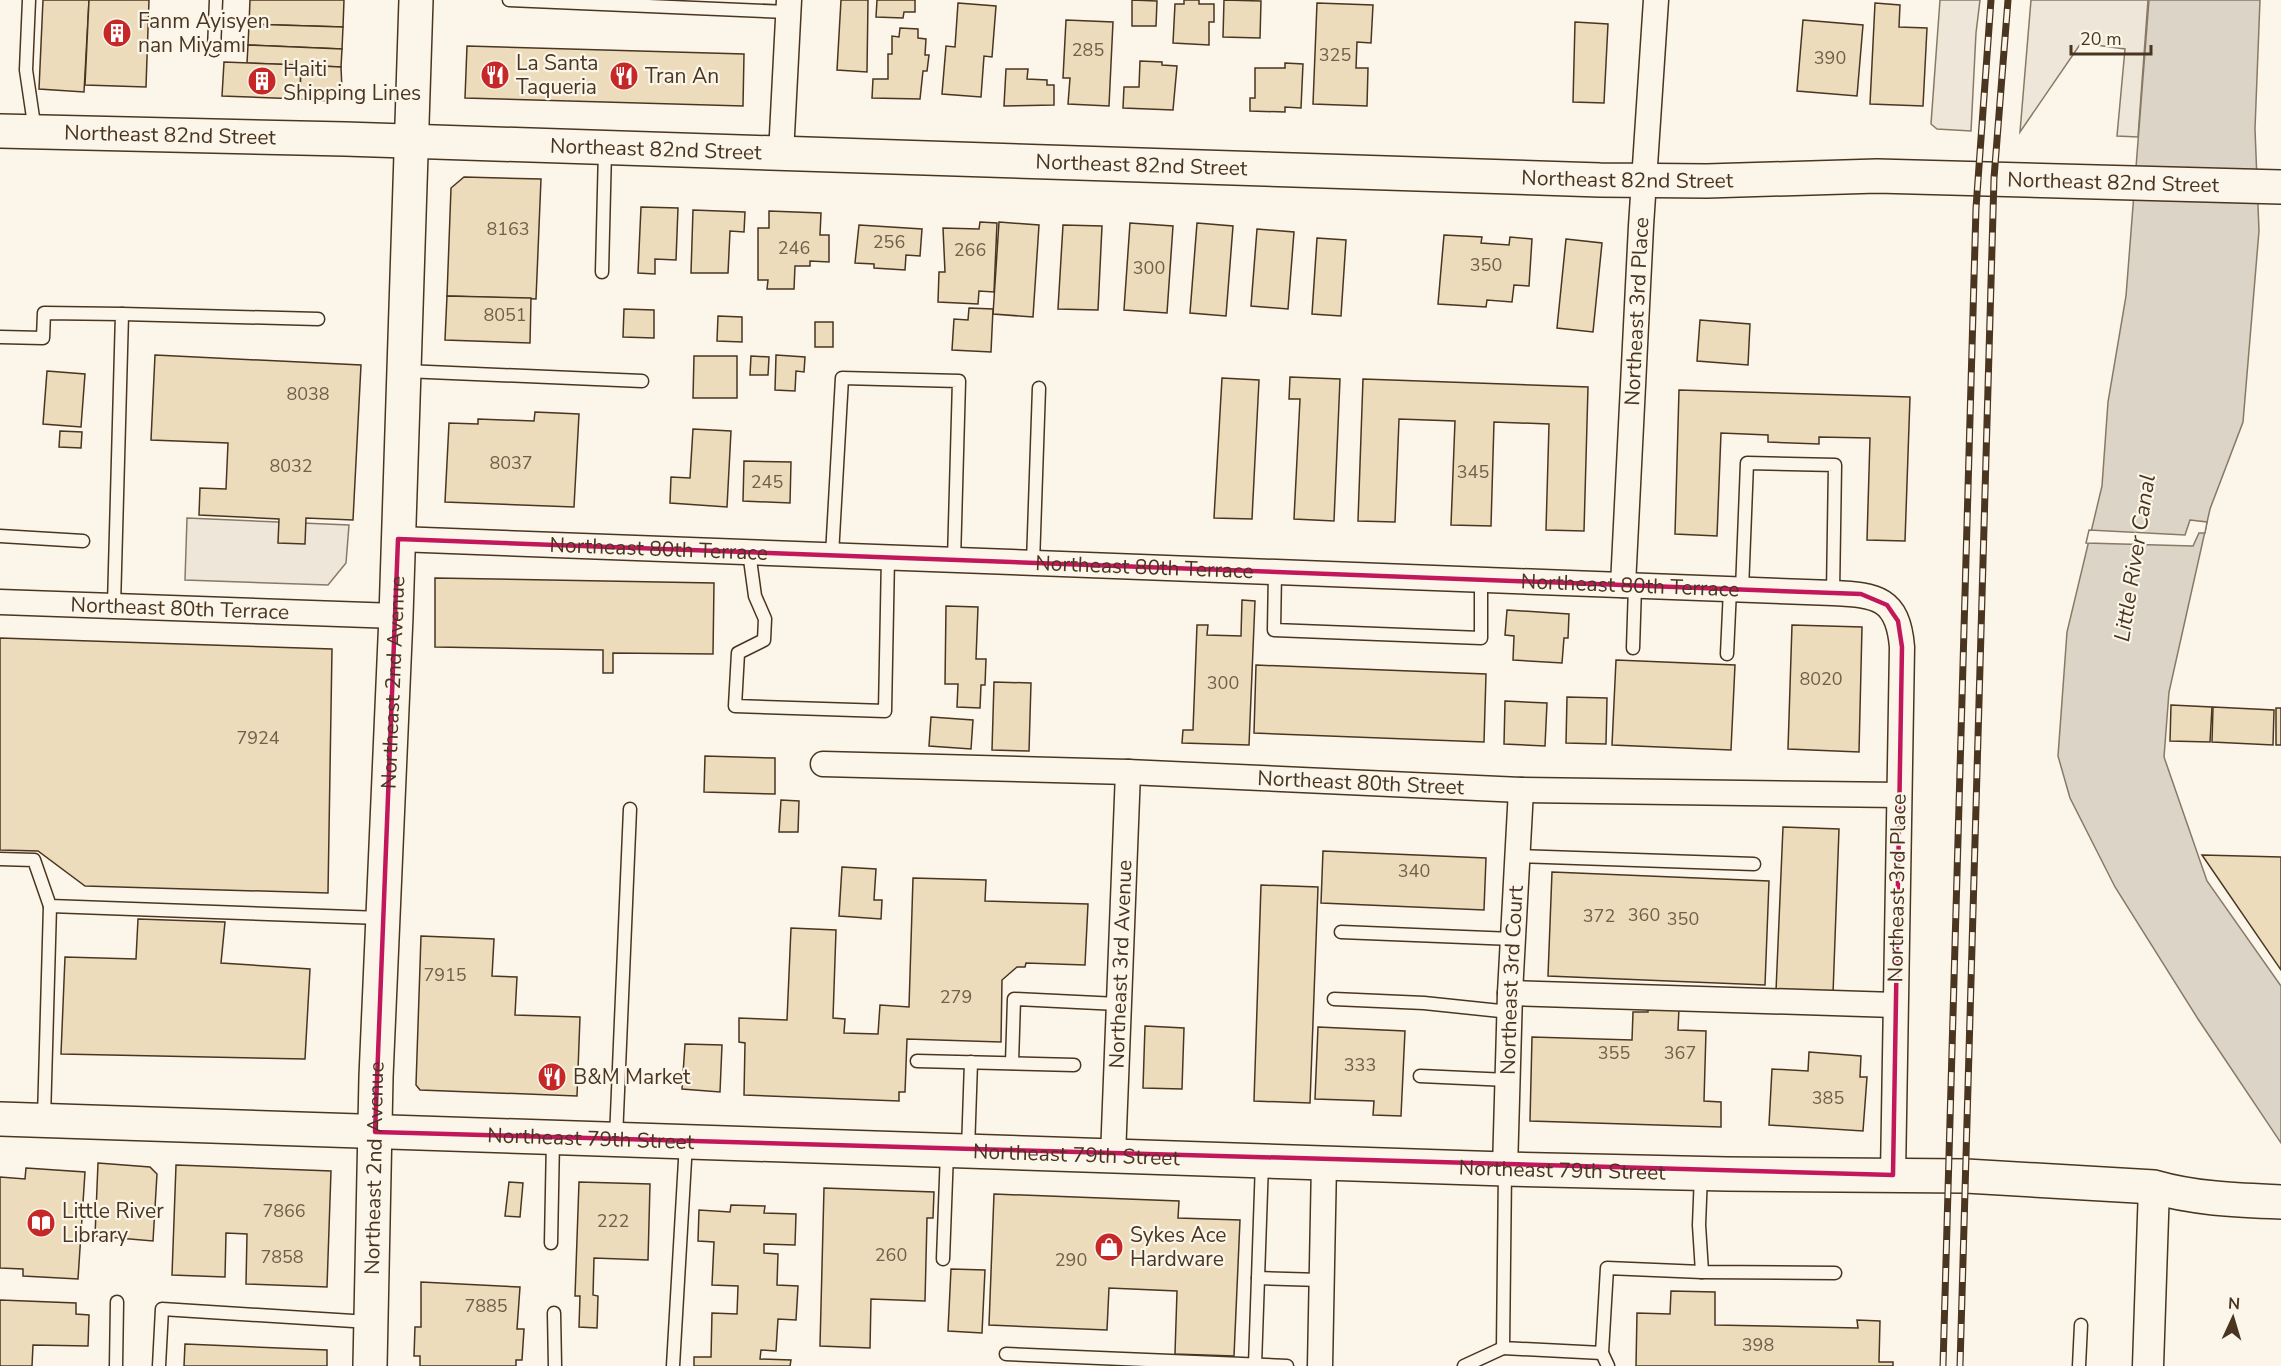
<svg xmlns="http://www.w3.org/2000/svg" width="2281" height="1366" font-family="'Nunito Sans',sans-serif">
  <style>
    .green { fill: #ede6d9; stroke: #887966; stroke-width: 1.5 }
    .water { fill: #dcd4c6; stroke: #887966; stroke-width: 1.5 }
    .pier { fill: #fbf6e9; stroke: #887966; stroke-width: 1.5 }
    .building { fill: #ecdcbc; stroke: #4a3520; stroke-width: 1.5 }
    .lines { fill: none; stroke-linecap: round; stroke-linejoin: round }
    .service-casing { stroke: #4a3520; stroke-width: 15 }
    .minor-casing { stroke: #4a3520; stroke-width: 27 }
    .tertiary-casing { stroke: #4a3520; stroke-width: 33 }
    .secondary-casing { stroke: #4a3520; stroke-width: 36 }
    .primary-casing { stroke: #4a3520; stroke-width: 36 }
    .service { stroke: #fbf6e9; stroke-width: 12 }
    .minor { stroke: #fbf6e9; stroke-width: 24 }
    .tertiary { stroke: #fbf6e9; stroke-width: 30 }
    .secondary { stroke: #fbf6e9; stroke-width: 33 }
    .primary { stroke: #fbf6e9; stroke-width: 33 }
    .rail-casing { stroke: #4a3520; stroke-width: 7 }
    .rail { stroke: #fbf6e9; stroke-width: 4.5; stroke-dasharray: 14; stroke-linecap: butt }
    .marked { fill: none; stroke: #c2185b; stroke-width: 4.5; stroke-linejoin: round }
    .labels { text-anchor: middle; dominant-baseline: central; stroke-width: 4.5; stroke-linejoin: round; paint-order: stroke }
    .number-label { font-size: 18px; fill: #725f47 }
    .poi-label { font-size: 21px; fill: #4a3520; stroke: #fbf6e9; text-anchor: start }
    .street-label { font-size: 21px; fill: #4a3520; stroke: #fbf6e9 }
    .water-label { font-size: 22px; font-style: italic; fill: #4a3520; stroke: #fbf6e9 }
  </style>
  <rect width="100%" height="100%" fill="#fbf6e9"/>
  <!-- green -->
  <g class="green">
    <polygon points="1940,0 1980,0 1976,33 1971,131 1937,129 1931,124"/>
    <polygon points="2031,0 2148,0 2138,137 2117,136 2125,49 2081,43 2020,132"/>
    <polygon points="187,518 349,525 346,563 328,585 185,580"/>
  </g>
  <!-- water -->
  <polygon class="water" points="2149,0 2260,0 2255,129 2259,231 2243,422 2210,509 2169,692 2164,757 2207,881 2281,986 2281,1143 2198,1019 2115,887 2070,798 2058,756 2067,632 2102,486 2108,402 2126,296"/>
  <!-- pier -->
  <polygon class="pier" points="2190,520 2207,522 2205,533 2199,533 2193,546 2086,543 2089,530 2185,535"/>
  <!-- building -->
  <g class="building">
    <polygon points="43,0 89,0 84,92 39,89"/>
    <polygon points="89,0 149,0 146,87 85,85"/>
    <polygon points="250,0 344,0 343,27 249,24"/>
    <polygon points="841,0 868,0 867,72 837,70"/>
    <polygon points="877,0 915,0 915,12 904,12 903,18 876,17"/>
    <polygon points="1132,0 1157,1 1156,26 1132,26"/>
    <polygon points="1184,0 1199,0 1199,4 1214,4 1214,22 1209,22 1209,45 1173,43 1175,4 1184,4"/>
    <polygon points="1224,0 1261,1 1260,38 1223,37"/>
    <polygon points="958,3 996,6 992,57 984,56 981,97 942,94 946,46 955,47"/>
    <polygon points="1317,3 1373,5 1371,43 1357,42 1356,68 1368,68 1367,106 1313,104"/>
    <polygon points="1875,3 1900,5 1899,27 1927,28 1923,106 1870,104"/>
    <polygon points="1066,20 1113,22 1109,106 1068,104 1070,78 1063,78"/>
    <polygon points="1803,20 1863,25 1857,96 1797,91"/>
    <polygon points="1575,22 1608,24 1604,103 1573,102"/>
    <polygon points="249,24 343,27 342,49 248,45"/>
    <polygon points="900,28 918,29 918,38 926,39 925,55 929,55 927,71 923,71 920,99 872,98 873,79 888,79 888,54 892,54 892,36 899,37"/>
    <polygon points="248,45 342,49 341,67 247,63"/>
    <polygon points="467,46 744,54 743,106 465,98"/>
    <polygon points="1140,61 1162,62 1162,65 1177,66 1173,110 1123,108 1124,87 1139,87"/>
    <polygon points="224,62 301,65 300,99 222,96"/>
    <polygon points="1285,63 1303,64 1301,108 1285,107 1285,112 1250,111 1250,98 1255,98 1255,68 1285,68"/>
    <polygon points="301,65 341,67 342,90 329,101 300,99"/>
    <polygon points="1006,69 1028,69 1027,79 1047,80 1047,85 1054,85 1054,105 1004,106"/>
    <polygon points="464,177 541,179 536,299 447,296 451,188"/>
    <polygon points="641,207 678,208 676,260 655,259 655,274 638,273"/>
    <polygon points="693,210 745,212 744,232 730,231 728,273 691,273"/>
    <polygon points="769,211 821,213 820,235 829,235 829,262 810,261 810,266 795,266 794,289 767,289 768,280 758,280 758,228 769,228"/>
    <polygon points="980,222 997,223 994,292 979,291 978,304 938,302 939,272 945,272 943,228 979,229"/>
    <polygon points="999,222 1039,225 1033,317 993,314"/>
    <polygon points="1130,223 1173,226 1167,313 1124,310"/>
    <polygon points="1197,223 1233,226 1226,316 1190,313"/>
    <polygon points="859,225 922,229 920,256 906,255 905,270 874,268 874,264 855,263"/>
    <polygon points="1063,225 1102,226 1098,310 1058,309"/>
    <polygon points="1257,229 1294,232 1288,309 1251,306"/>
    <polygon points="1444,235 1482,237 1481,243 1509,245 1510,237 1532,239 1529,286 1514,285 1512,302 1487,300 1486,307 1438,304"/>
    <polygon points="1317,238 1346,240 1341,316 1312,314"/>
    <polygon points="1566,239 1602,243 1593,332 1557,328"/>
    <polygon points="447,296 531,298 530,343 445,340"/>
    <polygon points="969,308 993,309 991,352 952,350 954,319 968,320"/>
    <polygon points="624,309 654,310 654,338 623,337"/>
    <polygon points="718,316 742,317 742,342 717,341"/>
    <polygon points="1700,320 1750,324 1748,365 1697,361"/>
    <rect x="815" y="322" width="18" height="25"/>
    <polygon points="155,355 361,365 353,520 306,518 305,544 278,543 279,519 199,515 200,488 226,489 228,443 151,440"/>
    <polygon points="776,355 805,357 804,372 796,371 795,391 775,390"/>
    <polygon points="694,356 737,356 737,398 693,398"/>
    <polygon points="751,356 769,357 768,375 750,375"/>
    <polygon points="47,371 85,374 81,427 43,424"/>
    <polygon points="1290,377 1340,379 1334,521 1294,519 1300,399 1289,399"/>
    <polygon points="1222,378 1259,380 1252,519 1214,518"/>
    <polygon points="1363,379 1588,387 1584,531 1546,530 1549,424 1494,422 1491,526 1451,525 1455,421 1399,419 1395,522 1358,521"/>
    <polygon points="1679,390 1910,397 1905,541 1867,540 1870,438 1819,437 1819,444 1768,442 1768,435 1721,433 1717,536 1675,534"/>
    <polygon points="535,412 579,414 574,507 445,502 449,423 478,424 478,419 534,421"/>
    <polygon points="693,429 731,431 727,507 670,503 671,477 690,478"/>
    <polygon points="60,431 82,432 81,448 59,447"/>
    <polygon points="744,461 791,462 790,503 743,501"/>
    <polygon points="435,578 714,583 713,654 613,653 613,673 603,673 603,650 435,647"/>
    <polygon points="1242,600 1255,601 1249,745 1182,743 1183,730 1193,730 1197,625 1208,625 1207,635 1241,636"/>
    <polygon points="946,606 978,607 976,659 986,659 985,685 981,685 980,708 957,707 958,684 945,684"/>
    <polygon points="1507,610 1569,614 1568,638 1564,638 1562,663 1513,660 1514,636 1505,635"/>
    <polygon points="1792,625 1862,627 1859,752 1788,749"/>
    <polygon points="0,638 332,649 328,893 85,886 38,851 0,850"/>
    <polygon points="1616,660 1735,665 1731,750 1612,745"/>
    <polygon points="1256,665 1486,674 1484,742 1254,733"/>
    <polygon points="994,682 1031,683 1029,751 992,750"/>
    <polygon points="1567,697 1607,698 1606,744 1566,743"/>
    <polygon points="1505,701 1547,703 1545,746 1504,744"/>
    <polygon points="2171,705 2212,707 2210,742 2170,741"/>
    <polygon points="2213,707 2274,710 2273,745 2212,742"/>
    <rect x="2276" y="708" width="5" height="37"/>
    <polygon points="931,717 973,720 971,749 929,746"/>
    <polygon points="705,756 775,758 775,794 704,792"/>
    <polygon points="781,800 799,801 798,832 779,832"/>
    <polygon points="1783,827 1839,829 1833,994 1776,991"/>
    <polygon points="1323,851 1486,858 1484,910 1321,903"/>
    <polygon points="2202,855 2281,857 2281,970"/>
    <polygon points="842,867 876,869 874,900 882,900 881,919 839,916"/>
    <polygon points="1552,872 1769,881 1765,985 1548,976"/>
    <polygon points="913,878 986,880 985,901 1088,904 1085,965 1026,963 1025,967 1017,967 1002,980 1001,1042 907,1039 905,1092 899,1092 899,1101 744,1095 745,1043 739,1042 739,1018 787,1020 791,928 836,930 833,1018 845,1019 844,1033 878,1034 880,1005 909,1007"/>
    <polygon points="1261,885 1318,887 1310,1103 1254,1101"/>
    <polygon points="138,919 225,922 221,963 310,969 305,1059 61,1054 65,957 136,959"/>
    <polygon points="421,936 494,939 492,976 517,977 515,1015 580,1017 577,1096 420,1090 416,1085"/>
    <polygon points="1648,1007 1679,1008 1678,1030 1706,1031 1704,1101 1721,1102 1721,1127 1530,1121 1532,1037 1632,1040 1633,1012 1648,1012"/>
    <polygon points="1145,1026 1184,1028 1182,1089 1143,1088"/>
    <polygon points="1318,1027 1405,1031 1401,1116 1373,1115 1374,1101 1315,1099"/>
    <polygon points="685,1044 722,1045 720,1092 682,1089"/>
    <polygon points="1809,1052 1861,1056 1860,1077 1867,1077 1863,1131 1769,1125 1772,1069 1808,1071"/>
    <polygon points="98,1163 150,1167 157,1174 153,1241 95,1236"/>
    <polygon points="176,1165 331,1171 327,1287 246,1284 247,1234 226,1233 225,1277 172,1275"/>
    <polygon points="26,1168 85,1172 78,1279 23,1276 23,1269 0,1268 0,1177 25,1179"/>
    <polygon points="509,1182 523,1183 520,1217 505,1216"/>
    <polygon points="579,1182 650,1184 648,1260 594,1258 593,1295 598,1296 597,1328 579,1327 580,1296 575,1296"/>
    <polygon points="824,1188 934,1192 933,1218 927,1218 925,1301 871,1299 870,1348 820,1346"/>
    <polygon points="994,1194 1179,1201 1178,1218 1240,1220 1234,1356 1175,1354 1177,1291 1109,1288 1107,1330 989,1325"/>
    <polygon points="731,1205 765,1206 764,1213 796,1214 795,1245 764,1244 764,1253 778,1254 777,1285 798,1286 796,1320 778,1319 776,1351 761,1350 760,1359 791,1360 790,1366 694,1366 694,1357 711,1357 712,1313 737,1314 738,1286 712,1285 714,1242 698,1241 699,1210 730,1212"/>
    <polygon points="951,1269 985,1270 982,1333 948,1331"/>
    <polygon points="421,1282 520,1287 517,1329 524,1329 522,1360 516,1360 516,1366 420,1366 420,1356 414,1356 415,1327 421,1327"/>
    <polygon points="1671,1291 1715,1292 1715,1325 1858,1328 1857,1320 1880,1321 1879,1362 1893,1362 1893,1366 1636,1366 1637,1313 1670,1314"/>
    <polygon points="0,1300 76,1303 76,1314 89,1315 88,1346 33,1345 32,1366 0,1366"/>
    <polygon points="185,1344 327,1350 327,1366 184,1366"/>
  </g>
  <g class="lines">
    <!-- service casing -->
    <g class="service-casing">
      <g id="service">
        <polyline points="29,0 26,70 35,131"/>
        <polyline points="509,0 788,12"/>
        <polyline points="214,50 216,0"/>
        <polyline points="602,272 605,150"/>
        <polyline points="122,314 318,319"/>
        <polyline points="0,337 43,338 44,313 122,314 114,605"/>
        <polyline points="405,371 642,381"/>
        <polyline points="0,536 83,541"/>
        <polyline points="749,552 755,596 765,619 764,640 738,653 735,706 885,711 888,557"/>
        <polyline points="832,555 842,378 959,381 954,560"/>
        <polyline points="1033,563 1039,388"/>
        <polyline points="1275,572 1274,630 1481,638 1481,580"/>
        <polyline points="1742,590 1747,463 1835,465 1833,593"/>
        <polyline points="1633,648 1635,586"/>
        <polyline points="1727,654 1730,589"/>
        <polyline points="1518,856 1754,864"/>
        <polyline points="0,859 34,860 50,906 381,918"/>
        <polyline points="1341,932 1513,939"/>
        <polyline points="1334,999 1424,1003 1510,1012"/>
        <polyline points="917,1061 1074,1065"/>
        <polyline points="1012,1063 1014,999 1118,1004"/>
        <polyline points="1420,1076 1508,1080"/>
        <polyline points="44,1118 50,906"/>
        <polyline points="616,1138 630,809"/>
        <polyline points="968,1150 971,1062"/>
        <polyline points="1505,1170 1503,1348 1602,1353 1607,1268 1702,1272 1835,1273"/>
        <polyline points="1701,1174 1699,1225 1702,1272"/>
        <polyline points="551,1243 553,1139"/>
        <polyline points="943,1259 947,1152"/>
        <polyline points="1258,1278 1321,1280"/>
        <polyline points="554,1313 555,1366"/>
        <polyline points="1602,1353 1608,1366"/>
        <polyline points="1006,1354 1287,1366"/>
        <polyline points="1255,1365 1262,1162"/>
        <polyline points="116,1366 117,1302"/>
        <polyline points="159,1366 162,1309 369,1322"/>
        <polyline points="673,1366 686,1143"/>
        <polyline points="1464,1366 1503,1348"/>
        <polyline points="2079,1366 2081,1325"/>
      </g>
    </g>
    <!-- minor casing -->
    <g class="minor-casing">
      <g id="minor">
        <polyline points="781,154 789,0"/>
        <path id="s1" d="M398 539 1833 593C1877 595 1898 598 1902 647L1893 1175"/>
        <path id="s2" d="M1623 585 1641 226 1656 0"/>
        <path id="s3" d="M0 602 396 616"/>
        <path id="s4" d="M823 764 1128 772 1521 790 1899 795"/>
        <polyline points="1510,993 1895,1005"/>
        <path id="s5" d="M1113 1156 1128 772"/>
        <path id="s6" d="M1505 1169 1510 993 1521 790"/>
        <polyline points="1320,1366 1324,1163"/>
      </g>
    </g>
    <!-- tertiary casing -->
    <g class="tertiary-casing">
      <polyline id="tertiary" points="2148,1366 2154,1187"/>
    </g>
    <!-- secondary casing -->
    <g class="secondary-casing">
      <g id="secondary">
        <path id="s7" d="M370 1366 376 1077 396 616 416 0"/>
      </g>
    </g>
    <!-- primary casing -->
    <g class="primary-casing">
      <g id="primary">
        <path id="s8" d="M0 131 345 139 1600 180 1707 181 1877 176 2281 187"/>
        <path id="s9" d="M0 1119 1505 1169 1727 1174 1966 1176 2154 1187C2196 1199 2238 1200 2281 1202"/>
      </g>
    </g>
    <!-- service -->
    <use href="#service" class="service"/>
    <!-- minor -->
    <use href="#minor" class="minor"/>
    <!-- tertiary -->
    <use href="#tertiary" class="tertiary"/>
    <!-- secondary -->
    <use href="#secondary" class="secondary"/>
    <!-- primary -->
    <use href="#primary" class="primary"/>
    <!-- rail casing -->
    <g class="rail-casing">
      <g id="rail">
        <polyline points="1943,1366 1976,208 1991,0"/>
        <polyline points="1960,1366 1994,178 2008,0"/>
      </g>
    </g>
    <!-- rail -->
    <use href="#rail" class="rail"/>
  </g>
  <!-- marked area -->
  <path class="marked" d="M398 539 1861 594 1887 605 1898 621 1902 647 1893 1175 375 1132Z"/>
  <!-- icons -->
  <defs>
    <g id="building-disc" transform="scale(1.5)"><circle r="9.5" fill="#c62828" stroke="#fbf6e9"/><path d="M-4-6H4V6H1V3H-1V6H-4ZM-2.5-4.3h1.7v1.8h-1.7ZM.8-4.3h1.7v1.8H.8ZM-2.5-1h1.7V.8h-1.7ZM.8-1h1.7V.8H.8Z" fill="#fff"/></g>
    <g id="restaurant-disc" transform="scale(1.5)"><circle r="9.5" fill="#c62828" stroke="#fbf6e9"/><path d="M-5-6h1v4h1v-4h1v4h1v-4h1v5L-1.5 .5V6h-2V.5L-5-1ZM5-6V6H3V1.5H1.5Q1.5-4 5-6Z" fill="#fff"/></g>
    <g id="library-disc" transform="scale(1.5)"><circle r="9.5" fill="#c62828" stroke="#fbf6e9"/><path d="M-6-4Q-3-5.5-.7-3.5V5Q-3 3-6 4ZM6-4Q3-5.5 .7-3.5V5Q3 3 6 4Z" fill="#fff"/></g>
    <g id="shop-disc" transform="scale(1.5)"><circle r="9.5" fill="#c62828" stroke="#fbf6e9"/><path d="M-5-2.5h2.3a2.7 3.5 0 0 1 5.4 0H5L5.5 6h-11ZM-1.5-2.5h3a1.5 2.3 0 0 0-3 0Z" fill="#fff"/></g>
  </defs>
  <g fill-rule="evenodd">
    <use href="#building-disc" x="117" y="33"/>
    <use href="#restaurant-disc" x="495" y="75"/>
    <use href="#restaurant-disc" x="624" y="76"/>
    <use href="#building-disc" x="262" y="81"/>
    <use href="#restaurant-disc" x="552" y="1077"/>
    <use href="#library-disc" x="41" y="1223"/>
    <use href="#shop-disc" x="1109" y="1247"/>
  </g>
  <g class="labels">
    <!-- number labels -->
    <g class="number-label">
      <text x="1088" y="50">285</text>
      <text x="1335" y="55">325</text>
      <text x="1830" y="58">390</text>
      <text x="508" y="229">8163</text>
      <text x="889" y="242">256</text>
      <text x="794" y="248">246</text>
      <text x="970" y="250">266</text>
      <text x="1486" y="265">350</text>
      <text x="1149" y="268">300</text>
      <text x="505" y="315">8051</text>
      <text x="308" y="394">8038</text>
      <text x="511" y="463">8037</text>
      <text x="291" y="466">8032</text>
      <text x="1473" y="472">345</text>
      <text x="767" y="482">245</text>
      <text x="1821" y="679">8020</text>
      <text x="1223" y="683">300</text>
      <text x="258" y="738">7924</text>
      <text x="1414" y="871">340</text>
      <text x="1644" y="915">360</text>
      <text x="1599" y="916">372</text>
      <text x="1683" y="919">350</text>
      <text x="445" y="975">7915</text>
      <text x="956" y="997">279</text>
      <text x="1614" y="1053">355</text>
      <text x="1680" y="1053">367</text>
      <text x="1360" y="1065">333</text>
      <text x="1828" y="1098">385</text>
      <text x="284" y="1211">7866</text>
      <text x="613" y="1221">222</text>
      <text x="891" y="1255">260</text>
      <text x="282" y="1257">7858</text>
      <text x="1071" y="1260">290</text>
      <text x="486" y="1306">7885</text>
      <text x="1758" y="1345">398</text>
    </g>
    <!-- poi labels -->
    <g class="poi-label">
      <text x="138" y="21">Fanm Ayisyen<tspan x="138" dy="24">nan Miyami</tspan></text>
      <text x="516" y="63">La Santa<tspan x="516" dy="24">Taqueria</tspan></text>
      <text x="283" y="69">Haiti<tspan x="283" dy="24">Shipping Lines</tspan></text>
      <text x="645" y="76">Tran An</text>
      <text x="573" y="1077">B&amp;M Market</text>
      <text x="62" y="1211">Little River<tspan x="62" dy="24">Library</tspan></text>
      <text x="1130" y="1235">Sykes Ace<tspan x="1130" dy="24">Hardware</tspan></text>
    </g>
    <!-- street labels -->
    <g class="street-label">
      <text stroke="none"><textPath href="#s8" startOffset="170">Northeast 82nd Street</textPath></text>
      <text stroke="none"><textPath href="#s8" startOffset="656">Northeast 82nd Street</textPath></text>
      <text stroke="none"><textPath href="#s8" startOffset="1142">Northeast 82nd Street</textPath></text>
      <text stroke="none"><textPath href="#s8" startOffset="1628">Northeast 82nd Street</textPath></text>
      <text stroke="none"><textPath href="#s8" startOffset="2114">Northeast 82nd Street</textPath></text>
      <text stroke="none"><textPath href="#s2" startOffset="274">Northeast 3rd Place</textPath></text>
      <text stroke="none"><textPath href="#s1" startOffset="261">Northeast 80th Terrace</textPath></text>
      <text stroke="none"><textPath href="#s1" startOffset="747">Northeast 80th Terrace</textPath></text>
      <text stroke="none"><textPath href="#s1" startOffset="1233">Northeast 80th Terrace</textPath></text>
      <text stroke="none"><textPath href="#s3" startOffset="180">Northeast 80th Terrace</textPath></text>
      <text stroke="none"><textPath href="#s7" startOffset="684">Northeast 2nd Avenue</textPath></text>
      <text stroke="none"><textPath href="#s4" startOffset="538">Northeast 80th Street</textPath></text>
      <text transform="translate(1897 888) rotate(-89)">Northeast 3rd Place</text>
      <text stroke="none"><textPath href="#s5" startOffset="192">Northeast 3rd Avenue</textPath></text>
      <text stroke="none"><textPath href="#s6" startOffset="189">Northeast 3rd Court</textPath></text>
      <text stroke="none"><textPath href="#s9" startOffset="591">Northeast 79th Street</textPath></text>
      <text stroke="none"><textPath href="#s9" startOffset="1077">Northeast 79th Street</textPath></text>
      <text stroke="none"><textPath href="#s7" startOffset="198">Northeast 2nd Avenue</textPath></text>
      <text stroke="none"><textPath href="#s9" startOffset="1563">Northeast 79th Street</textPath></text>
    </g>
    <!-- water labels -->
    <g class="water-label">
      <text transform="translate(2135 558) rotate(-81)">Little River Canal</text>
    </g>
  </g>
  <!-- north arrow -->
  <g transform="translate(2233 1318) rotate(4)" stroke="#fbf6e9" stroke-width="4.5" paint-order="stroke">
  <path d="M0-4.5L10 22L0 15L-10 22Z" fill="#4a3520"/>
  <text y="-9" font-size="16" font-weight="bold" text-anchor="middle" fill="#4a3520">N</text>
  </g>
  <!-- scale -->
  <path d="M2071 45v9h80v-9" fill="none" stroke="#4a3520" stroke-width="3"/>
  <text x="2080" y="45" font-size="18" fill="#4a3520" stroke="#fbf6e9" stroke-width="4.5" paint-order="stroke">20 m</text>
</svg>
